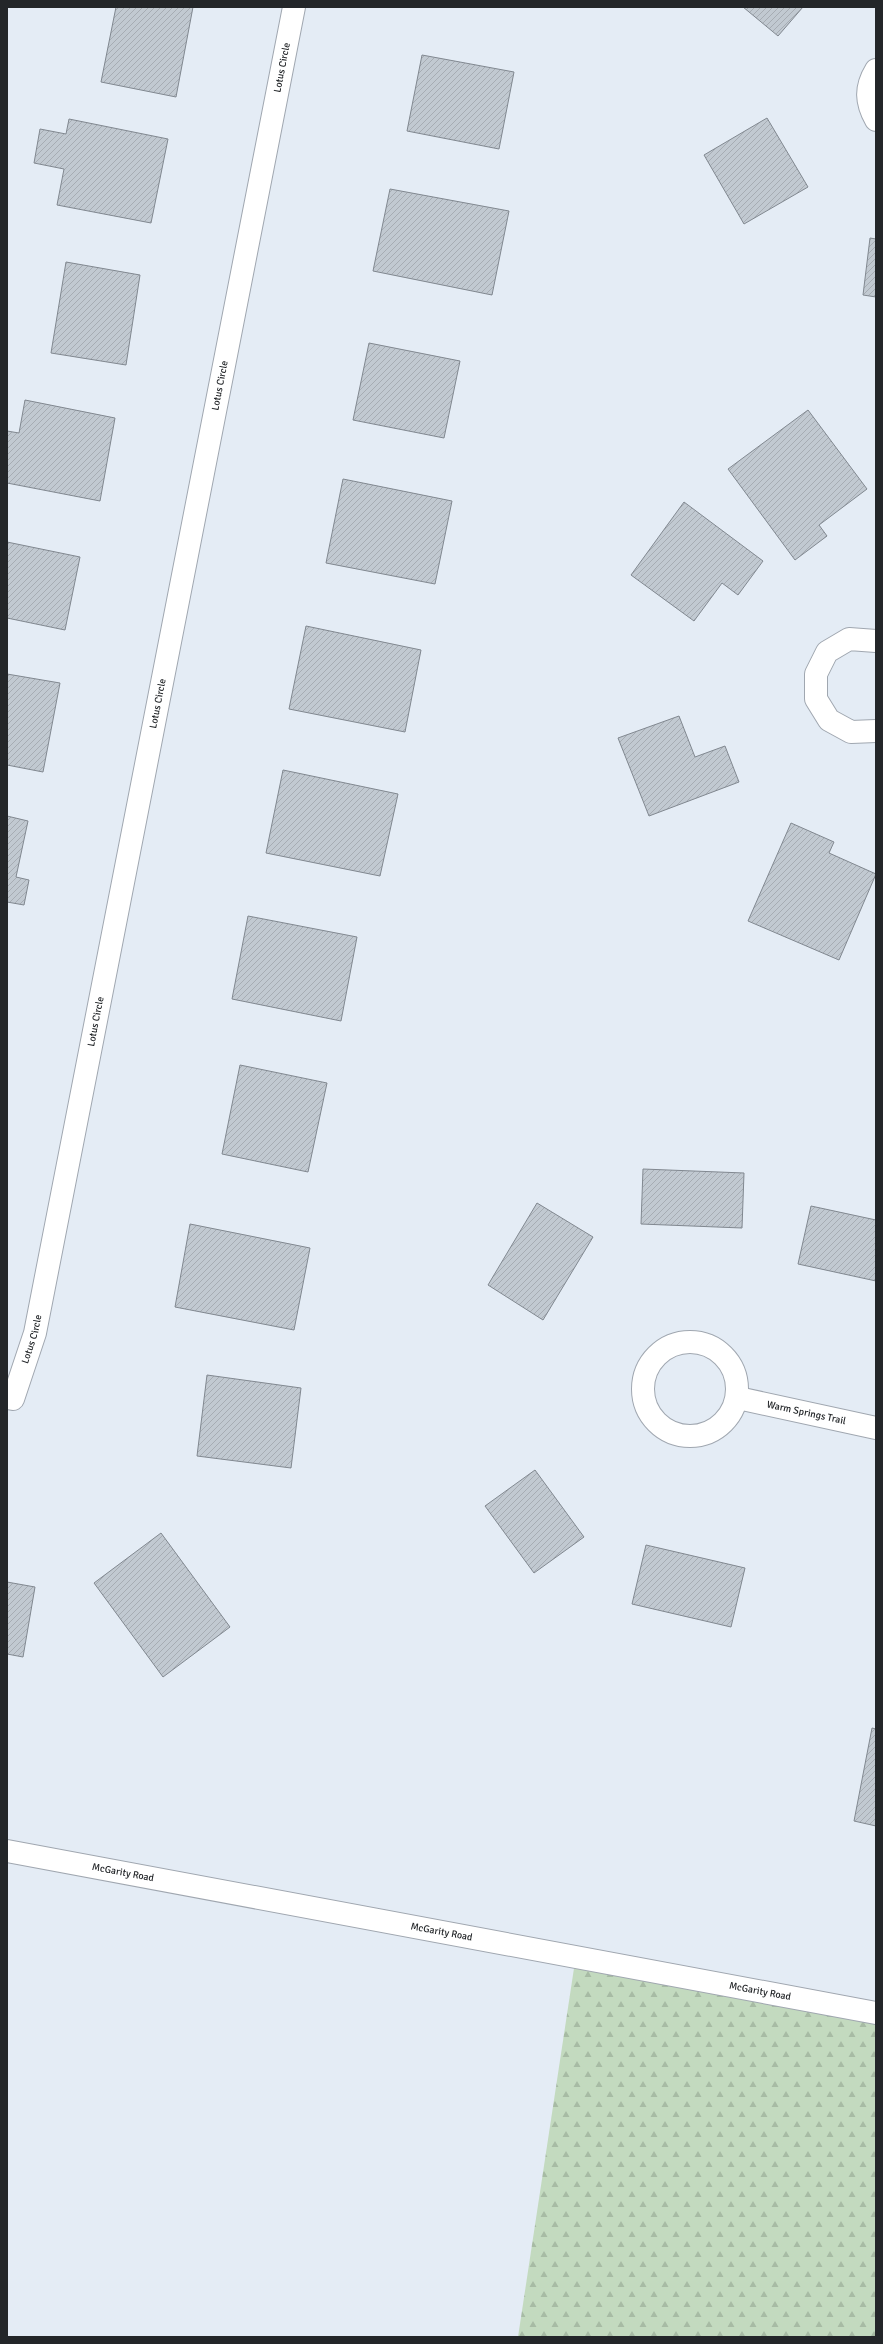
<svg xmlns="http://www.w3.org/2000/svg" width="883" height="2344" font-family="Signika,sans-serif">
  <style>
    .forest { fill: url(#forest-firs) }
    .building { fill: url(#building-hatch); stroke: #818890 }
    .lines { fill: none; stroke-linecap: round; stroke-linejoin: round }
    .minor-casing { stroke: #a0a7b0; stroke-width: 24 }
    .minor { stroke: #fff; stroke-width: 22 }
    .labels { text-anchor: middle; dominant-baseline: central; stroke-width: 3; stroke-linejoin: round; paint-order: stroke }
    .street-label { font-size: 10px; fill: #232629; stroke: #f4f9fe }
  </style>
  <defs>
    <pattern id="forest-firs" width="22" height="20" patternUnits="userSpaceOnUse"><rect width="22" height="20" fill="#c3dabf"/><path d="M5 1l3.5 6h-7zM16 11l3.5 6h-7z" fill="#a7bba4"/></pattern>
    <pattern id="building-hatch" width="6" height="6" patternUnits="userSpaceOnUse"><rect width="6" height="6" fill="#c1c9d1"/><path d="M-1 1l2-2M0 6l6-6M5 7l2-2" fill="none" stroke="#a6acb3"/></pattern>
  </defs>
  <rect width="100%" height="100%" fill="#e4ecf5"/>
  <!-- forest -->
  <polygon class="forest" points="576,1955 876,2013 876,2337 518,2337"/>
  <!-- building -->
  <g class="building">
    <polygon points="116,7 193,7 176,97 101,82"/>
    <polygon points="743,7 803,7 778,36"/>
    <polygon points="422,55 514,72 499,149 407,131"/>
    <polygon points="767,118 808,187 744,224 704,155"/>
    <polygon points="69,119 168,139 151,223 57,205 64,169 34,163 40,129 66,134"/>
    <polygon points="390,189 509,211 492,295 373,271"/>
    <polygon points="870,238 876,239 876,297 863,295"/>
    <polygon points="66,262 140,275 126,365 51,353"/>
    <polygon points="369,343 460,361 444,438 353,420"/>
    <polygon points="25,400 115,418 100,501 7,483 7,431 19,433"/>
    <polygon points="808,410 867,489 819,525 827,536 795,560 728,469"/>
    <polygon points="343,479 452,501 435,584 326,563"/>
    <polygon points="684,502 763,561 738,595 722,583 694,621 631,575"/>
    <polygon points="7,542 80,557 65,630 7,618"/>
    <polygon points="306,626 421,650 405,732 289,709"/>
    <polygon points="7,674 60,683 43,772 7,765"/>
    <polygon points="679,716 695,757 725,746 739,782 649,816 618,738"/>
    <polygon points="283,770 398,794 380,876 266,853"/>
    <polygon points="7,816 28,821 16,877 29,880 24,905 7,902"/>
    <polygon points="791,823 834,842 829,853 876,874 839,960 748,921"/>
    <polygon points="248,916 357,937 341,1021 232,999"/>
    <polygon points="240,1065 327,1083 308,1172 222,1154"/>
    <polygon points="643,1169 744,1173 742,1228 641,1224"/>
    <polygon points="537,1203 593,1237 543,1320 488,1285"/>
    <polygon points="811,1206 876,1220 876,1281 798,1264"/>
    <polygon points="190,1224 310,1248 294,1330 175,1307"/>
    <polygon points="207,1375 301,1388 291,1468 197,1456"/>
    <polygon points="535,1470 584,1537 534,1573 485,1506"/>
    <polygon points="161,1533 230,1627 163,1677 94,1583"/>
    <polygon points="646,1545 745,1568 731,1627 632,1604"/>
    <polygon points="7,1582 35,1587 23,1657 7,1654"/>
    <polygon points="872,1728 876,1729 876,1826 854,1821"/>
  </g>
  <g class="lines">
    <!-- minor casing -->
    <g class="minor-casing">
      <g id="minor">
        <path d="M876 70C865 88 866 102 876 120"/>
        <polyline points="876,641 849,639 827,652 816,674 816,699 829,720 851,732 876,731"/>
        <circle cx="690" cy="1389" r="47"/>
        <path id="s1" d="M7 1398 13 1399 35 1333 294 7"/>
        <path id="s2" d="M738 1398 876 1428"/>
        <path id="s3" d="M7 1851 876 2013"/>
      </g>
    </g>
    <!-- minor -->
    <use href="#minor" class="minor"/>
  </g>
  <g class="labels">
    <!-- street labels -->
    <g class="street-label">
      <text stroke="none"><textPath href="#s1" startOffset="1365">Lotus Circle</textPath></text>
      <text stroke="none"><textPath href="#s1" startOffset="1041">Lotus Circle</textPath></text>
      <text stroke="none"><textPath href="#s1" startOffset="717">Lotus Circle</textPath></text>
      <text stroke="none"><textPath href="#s1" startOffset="393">Lotus Circle</textPath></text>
      <text stroke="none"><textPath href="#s1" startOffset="69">Lotus Circle</textPath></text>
      <text stroke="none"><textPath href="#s2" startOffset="70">Warm Springs Trail</textPath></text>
      <text stroke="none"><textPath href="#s3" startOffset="118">McGarity Road</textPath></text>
      <text stroke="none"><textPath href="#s3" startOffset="442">McGarity Road</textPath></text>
      <text stroke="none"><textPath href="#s3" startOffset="766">McGarity Road</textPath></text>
    </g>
  </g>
  <!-- border -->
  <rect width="883" height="2344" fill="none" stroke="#232629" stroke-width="16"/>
</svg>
